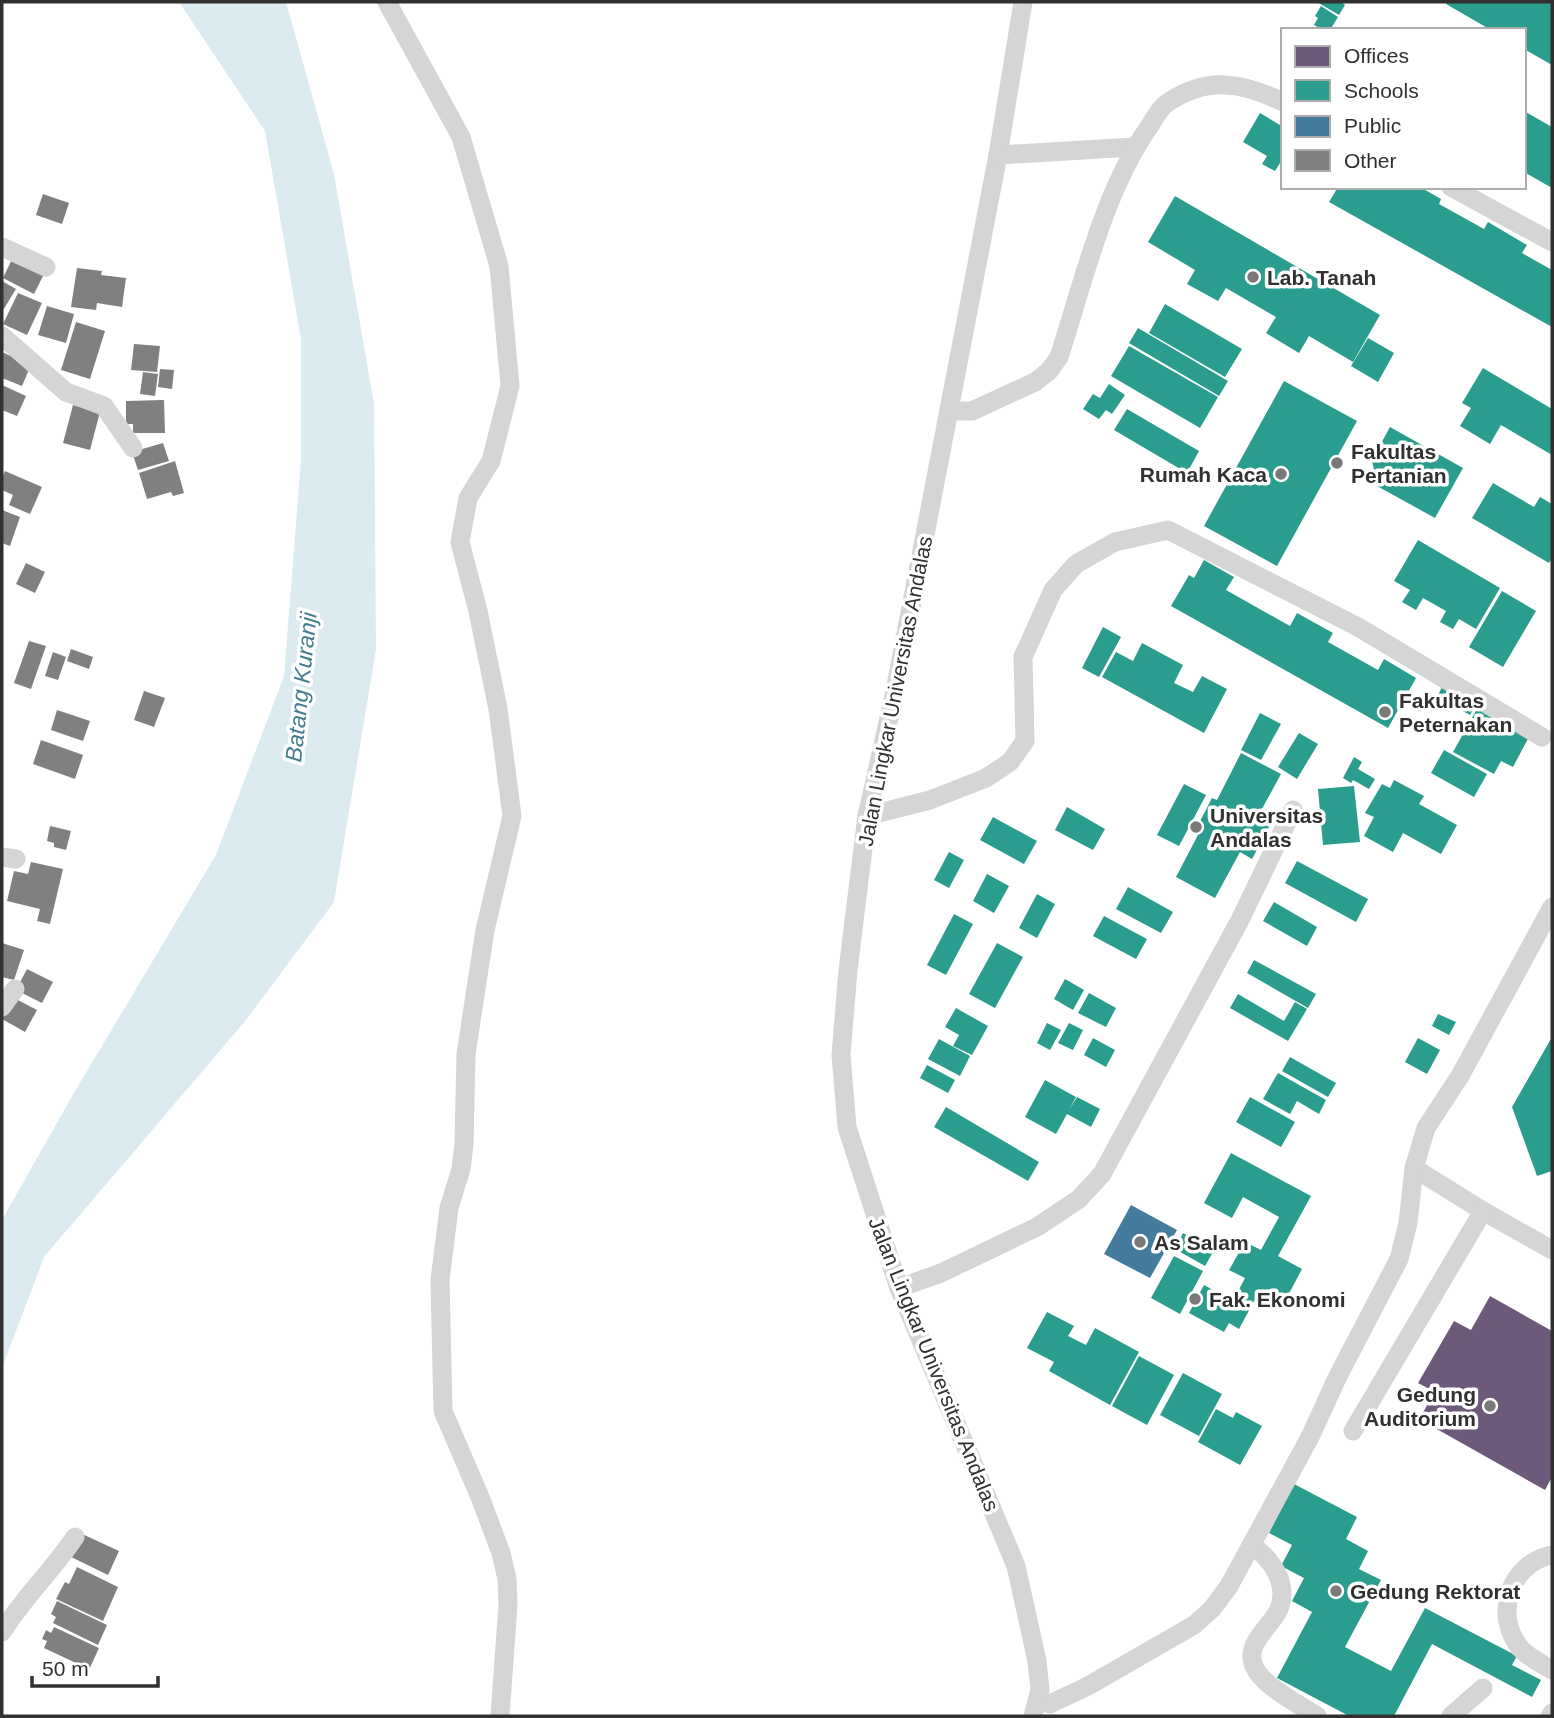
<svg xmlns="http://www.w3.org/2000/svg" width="1554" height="1718" font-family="Helvetica,sans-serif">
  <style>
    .water { fill: #dbebf0 }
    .offices { fill: #6d597a }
    .schools { fill: #2a9d8f }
    .public { fill: #457b9d }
    .building { fill: #808080 }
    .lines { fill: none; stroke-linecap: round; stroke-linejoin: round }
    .minor { stroke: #d5d5d5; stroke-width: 19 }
    .poi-dot { fill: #797979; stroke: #fff; stroke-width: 2.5 }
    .labels { text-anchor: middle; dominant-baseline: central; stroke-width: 7; stroke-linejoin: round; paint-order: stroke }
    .poi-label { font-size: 21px; font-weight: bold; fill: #313131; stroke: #fff; text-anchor: start }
    .street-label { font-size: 21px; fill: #313131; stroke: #fff }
    .water-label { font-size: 23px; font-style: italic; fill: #437c8e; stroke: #fff }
  </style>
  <rect width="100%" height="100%" fill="#fff"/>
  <!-- water -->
  <polygon class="water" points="179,2 286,2 334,174 374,404 376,649 334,902 246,1020 44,1257 2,1368 2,1220 75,1091 216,855 284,676 301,460 301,339 265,131"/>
  <!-- offices -->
  <polygon class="offices" points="1490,1296 1552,1331 1552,1477 1545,1490 1419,1419 1435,1392 1418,1383 1454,1321 1471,1330"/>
  <!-- schools -->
  <g class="schools">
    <polygon points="1317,2 1341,2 1345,5 1339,15"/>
    <polygon points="1448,2 1552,2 1552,65 1524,49 1524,30 1491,30 1446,4"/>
    <polygon points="1321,6 1338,17 1330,30 1323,30 1314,25 1318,18 1315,16"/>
    <polygon points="1524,111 1552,127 1552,188 1524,172"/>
    <polygon points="1260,113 1283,127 1283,165 1280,163 1275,171 1262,164 1267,156 1243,142"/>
    <polygon points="1338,187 1420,187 1441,199 1439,204 1484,229 1488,222 1527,245 1522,253 1552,270 1552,327 1329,202"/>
    <polygon points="1175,196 1380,315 1353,362 1309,336 1299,353 1266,333 1276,317 1226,288 1218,301 1187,284 1195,270 1148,242"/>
    <polygon points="1165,304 1242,349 1225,377 1149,333"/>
    <polygon points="1138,328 1228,381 1219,396 1129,343"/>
    <polygon points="1368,338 1394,353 1378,382 1351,366"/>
    <polygon points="1129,346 1218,397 1200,428 1111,376"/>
    <polygon points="1483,368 1552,409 1552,455 1501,425 1490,444 1460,426 1471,408 1462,403"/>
    <polygon points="1284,381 1357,421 1277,566 1204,526"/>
    <polygon points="1109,384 1125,395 1112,414 1106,410 1099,419 1083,409 1093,394 1100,398"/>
    <polygon points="1127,409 1199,451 1187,473 1114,430"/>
    <polygon points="1390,427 1463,468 1435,518 1377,486 1372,460"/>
    <polygon points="1493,483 1534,507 1540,497 1552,504 1552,558 1549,563 1472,518"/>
    <polygon points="1418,540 1500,588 1476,629 1459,619 1453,629 1440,622 1446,611 1423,598 1416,610 1402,602 1410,590 1394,581"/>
    <polygon points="1204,560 1234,577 1226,590 1290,626 1297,613 1333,633 1328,642 1378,670 1384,659 1416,678 1388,728 1171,606 1189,575 1194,578"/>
    <polygon points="1502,591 1536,611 1503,667 1469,647"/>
    <polygon points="1103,627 1121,637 1099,677 1082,668"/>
    <polygon points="1142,643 1183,665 1174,683 1193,692 1202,676 1227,689 1204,733 1102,677 1116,652 1133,661"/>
    <polygon points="1444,683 1478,701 1470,715 1437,697"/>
    <polygon points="1478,707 1530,735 1513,767 1501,761 1494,774 1453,752"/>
    <polygon points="1260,713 1281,724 1261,760 1241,750"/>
    <polygon points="1299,733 1318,744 1297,779 1278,767"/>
    <polygon points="1444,750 1487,774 1474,797 1431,773"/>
    <polygon points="1241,753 1281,774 1257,818 1270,825 1252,859 1240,852 1215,898 1176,877 1199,833 1195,831 1212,798 1217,800"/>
    <polygon points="1354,757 1362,762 1358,769 1375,779 1369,789 1353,780 1351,783 1343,778"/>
    <polygon points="1394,780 1424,796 1419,804 1457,825 1441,854 1403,833 1393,852 1364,836 1374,817 1365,813 1382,784 1390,788"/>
    <polygon points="1184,784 1206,795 1179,846 1157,835"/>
    <polygon points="1354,786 1360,842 1323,845 1318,789"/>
    <polygon points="1067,807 1105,829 1093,850 1055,830"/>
    <polygon points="993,817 1037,841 1024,864 980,840"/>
    <polygon points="949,852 964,860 949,888 934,880"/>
    <polygon points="1297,861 1368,899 1356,922 1285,883"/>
    <polygon points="987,874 1009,886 994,913 973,901"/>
    <polygon points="1128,887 1173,912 1161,933 1116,909"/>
    <polygon points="1037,894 1055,904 1037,938 1019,928"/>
    <polygon points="1274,902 1317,927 1307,946 1263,921"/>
    <polygon points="954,914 973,924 946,975 927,965"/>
    <polygon points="1104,916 1147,939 1136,959 1093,936"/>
    <polygon points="997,943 1023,957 995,1008 969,994"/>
    <polygon points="1254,960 1316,994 1308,1008 1247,973"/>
    <polygon points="1065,979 1084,990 1073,1010 1054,999"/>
    <polygon points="1089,993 1116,1008 1106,1027 1078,1013"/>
    <polygon points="1238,994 1284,1021 1295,1002 1307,1009 1288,1041 1230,1008"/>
    <polygon points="956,1008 988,1026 972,1055 953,1046 959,1035 945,1027"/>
    <polygon points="1438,1014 1456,1022 1449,1035 1432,1026"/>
    <polygon points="1047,1023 1061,1030 1050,1050 1037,1043"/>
    <polygon points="1069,1023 1083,1030 1073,1050 1058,1043"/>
    <polygon points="1552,1037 1552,1171 1537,1176 1512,1107"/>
    <polygon points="1093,1038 1115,1050 1106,1067 1084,1055"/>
    <polygon points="1418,1038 1440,1050 1427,1074 1405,1062"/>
    <polygon points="939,1039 970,1056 960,1076 928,1059"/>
    <polygon points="1290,1057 1336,1083 1328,1097 1282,1071"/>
    <polygon points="927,1065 955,1080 948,1093 920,1078"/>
    <polygon points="1278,1073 1326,1100 1319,1114 1297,1101 1290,1114 1263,1099"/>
    <polygon points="1045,1080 1076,1097 1069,1110 1077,1097 1100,1109 1091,1127 1067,1114 1056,1134 1025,1117"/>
    <polygon points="1250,1097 1295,1122 1281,1147 1236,1122"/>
    <polygon points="946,1107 1039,1162 1028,1181 934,1127"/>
    <polygon points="1231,1153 1311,1196 1278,1256 1302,1269 1284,1303 1260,1290 1239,1329 1229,1323 1224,1332 1189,1313 1204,1285 1233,1301 1245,1278 1229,1270 1245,1242 1261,1250 1279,1217 1243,1197 1232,1218 1204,1203"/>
    <polygon points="1183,1233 1214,1250 1205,1266 1175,1249"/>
    <polygon points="1174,1256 1203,1271 1180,1314 1151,1298"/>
    <polygon points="1047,1312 1074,1326 1068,1336 1086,1345 1095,1328 1139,1352 1110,1405 1049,1371 1054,1362 1027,1348"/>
    <polygon points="1139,1356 1174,1375 1147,1425 1112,1406"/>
    <polygon points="1183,1373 1222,1394 1199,1436 1160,1415"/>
    <polygon points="1216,1409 1233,1418 1236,1412 1262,1426 1240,1465 1198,1442"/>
    <polygon points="1294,1484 1357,1517 1346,1539 1368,1551 1359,1569 1381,1580 1345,1647 1391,1671 1425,1608 1517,1656 1512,1665 1541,1680 1532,1697 1432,1644 1394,1716 1349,1716 1277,1678 1312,1612 1292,1601 1304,1578 1281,1566 1292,1545 1269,1533"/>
  </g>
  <!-- public -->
  <polygon class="public" points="1131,1205 1177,1230 1150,1278 1104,1254"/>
  <!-- building -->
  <g class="building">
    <polygon points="43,194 69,203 62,224 36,215"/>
    <polygon points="13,257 45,272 34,294 3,278"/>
    <polygon points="77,268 102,271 101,275 126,278 122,307 97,303 96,310 71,307"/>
    <polygon points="2,281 16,289 2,312"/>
    <polygon points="18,293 42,303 27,335 3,324"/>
    <polygon points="47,306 74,314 66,343 38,335"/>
    <polygon points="76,322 105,331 90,379 61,370"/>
    <polygon points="134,344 160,346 157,372 131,370"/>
    <polygon points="2,352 31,365 22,386 2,378"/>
    <polygon points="160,369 174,370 172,389 158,387"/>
    <polygon points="143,372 158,374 155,396 140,394"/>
    <polygon points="2,385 26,396 17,416 2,410"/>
    <polygon points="164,400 165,433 133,433 133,424 126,424 126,401"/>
    <polygon points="73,405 100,412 90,450 63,443"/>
    <polygon points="163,443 169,461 138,470 132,452"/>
    <polygon points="175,461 184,493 173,496 171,492 147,499 139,473"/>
    <polygon points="5,471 42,487 30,514 9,505 13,495 2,490 2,478"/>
    <polygon points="2,510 20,517 10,546 2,543"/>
    <polygon points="26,563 45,572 35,593 16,584"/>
    <polygon points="29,641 46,646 31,689 14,683"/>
    <polygon points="71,649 93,657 89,669 67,661"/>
    <polygon points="53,652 66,657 58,680 45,676"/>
    <polygon points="144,691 165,698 154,727 134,720"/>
    <polygon points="57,710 90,721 83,741 51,730"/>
    <polygon points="41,740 83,755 75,779 33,764"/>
    <polygon points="50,826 71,831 66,850 54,847 54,843 47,841"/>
    <polygon points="31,862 63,869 50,924 37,921 40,909 7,901 14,871 28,874"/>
    <polygon points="2,943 24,950 14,980 2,977"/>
    <polygon points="27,969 53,982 42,1003 16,990"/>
    <polygon points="12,997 37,1010 25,1032 2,1019"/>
    <polygon points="80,1533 119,1551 108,1575 69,1556"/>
    <polygon points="77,1567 118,1587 103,1621 56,1599 65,1582 69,1584"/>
    <polygon points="57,1601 107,1625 98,1645 53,1623 56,1617 51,1614"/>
    <polygon points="54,1627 99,1648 88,1672 77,1667 78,1664 44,1648 47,1641 42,1639 46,1630 51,1633"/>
  </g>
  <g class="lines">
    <!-- minor -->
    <g class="minor">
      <polyline points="387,2 461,137 499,266 510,386 491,461 468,498 460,542 478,611 498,709 512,816 485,930 466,1054 464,1144 461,1169 449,1208 440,1280 443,1411 480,1497 501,1553 507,1579 508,1605 500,1716"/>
      <polyline points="1023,2 998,155 894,696 867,816 848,970 841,1055 847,1127 899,1288 1016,1566 1037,1661 1040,1690 1033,1716"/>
      <polyline points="998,155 1134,147"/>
      <polyline points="1451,187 1552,242"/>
      <polyline points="2,247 46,267"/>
      <polyline points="2,336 66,392 104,406 133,448"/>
      <path d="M949 411H972L1035 382 1049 371 1059 357C1084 280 1104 190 1151 124 1155 117 1160 108 1167 103 1207 76 1241 82 1283 102"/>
      <polyline points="867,816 930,800 986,778 1010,762 1025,741 1023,657 1053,590 1076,564 1115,542 1168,530 1358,627 1542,737"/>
      <polyline points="2,857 16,859"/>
      <polyline points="2,1007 15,989"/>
      <polyline points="1414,1168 1483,1211 1552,1250"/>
      <polyline points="899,1288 941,1273 1037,1227 1079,1199 1102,1174 1240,920 1293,810"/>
      <polyline points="1353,1431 1483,1211"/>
      <path d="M1252 1545C1272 1560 1289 1583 1279 1609 1271 1627 1244 1644 1254 1666 1262 1686 1299 1704 1317 1716"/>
      <path d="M1552 1555C1509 1563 1493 1616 1521 1649 1528 1657 1542 1664 1552 1670"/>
      <path d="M2 1632C23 1598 53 1570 75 1537"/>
      <polyline points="1050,1704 1088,1686 1194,1625 1212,1609 1229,1586 1310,1437 1338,1376 1399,1259 1408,1223 1414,1168 1426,1128 1460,1076 1552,907"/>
      <polyline points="1451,1716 1483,1688"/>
      <polyline points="1550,1716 1552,1713"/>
    </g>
  </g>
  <!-- markers -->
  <g class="poi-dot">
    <circle cx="1253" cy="277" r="7"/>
    <circle cx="1337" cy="463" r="7"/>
    <circle cx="1281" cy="474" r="7"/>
    <circle cx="1385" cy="712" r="7"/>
    <circle cx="1196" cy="827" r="7"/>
    <circle cx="1140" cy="1242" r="7"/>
    <circle cx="1195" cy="1299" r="7"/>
    <circle cx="1490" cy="1406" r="7"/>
    <circle cx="1336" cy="1591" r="7"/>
  </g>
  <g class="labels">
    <!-- poi labels -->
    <g class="poi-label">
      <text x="1267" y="277">Lab. Tanah</text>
      <text x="1351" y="451">Fakultas<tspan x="1351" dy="24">Pertanian</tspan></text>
      <text x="1267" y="474" text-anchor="end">Rumah Kaca</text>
      <text x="1399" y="700">Fakultas<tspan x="1399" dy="24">Peternakan</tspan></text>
      <text x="1210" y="815">Universitas<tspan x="1210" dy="24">Andalas</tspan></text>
      <text x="1154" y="1242">As Salam</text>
      <text x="1209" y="1299">Fak. Ekonomi</text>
      <text x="1476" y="1394" text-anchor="end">Gedung<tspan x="1476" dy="24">Auditorium</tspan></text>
      <text x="1350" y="1591">Gedung Rektorat</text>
    </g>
    <!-- street labels -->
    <g class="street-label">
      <text transform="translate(895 691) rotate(-79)">Jalan Lingkar Universitas Andalas</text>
      <text transform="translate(934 1364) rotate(68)">Jalan Lingkar Universitas Andalas</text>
    </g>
    <!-- water labels -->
    <g class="water-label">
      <text transform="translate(301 687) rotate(-84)">Batang Kuranji</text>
    </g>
  </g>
  <!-- border -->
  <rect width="1554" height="1718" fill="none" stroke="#313131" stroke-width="7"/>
  <!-- legend -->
  <rect x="1281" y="28" width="245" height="161" fill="#ffffff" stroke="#adadad" stroke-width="2"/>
  <rect x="1295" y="46" width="35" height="21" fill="#6d597a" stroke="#adadad" stroke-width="2"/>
  <text x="1344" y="63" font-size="21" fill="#313131">Offices</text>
  <rect x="1295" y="80" width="35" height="21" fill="#2a9d8f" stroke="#adadad" stroke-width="2"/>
  <text x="1344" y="98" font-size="21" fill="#313131">Schools</text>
  <rect x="1295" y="116" width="35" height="21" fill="#457b9d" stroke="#adadad" stroke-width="2"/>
  <text x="1344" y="133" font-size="21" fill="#313131">Public</text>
  <rect x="1295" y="150" width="35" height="21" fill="#808080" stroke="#adadad" stroke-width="2"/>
  <text x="1344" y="168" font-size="21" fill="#313131">Other</text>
  <!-- scale -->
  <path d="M32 1676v10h126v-10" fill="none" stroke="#313131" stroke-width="3.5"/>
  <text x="42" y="1676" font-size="21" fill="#313131" stroke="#ffffff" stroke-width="5" paint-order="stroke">50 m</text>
</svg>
